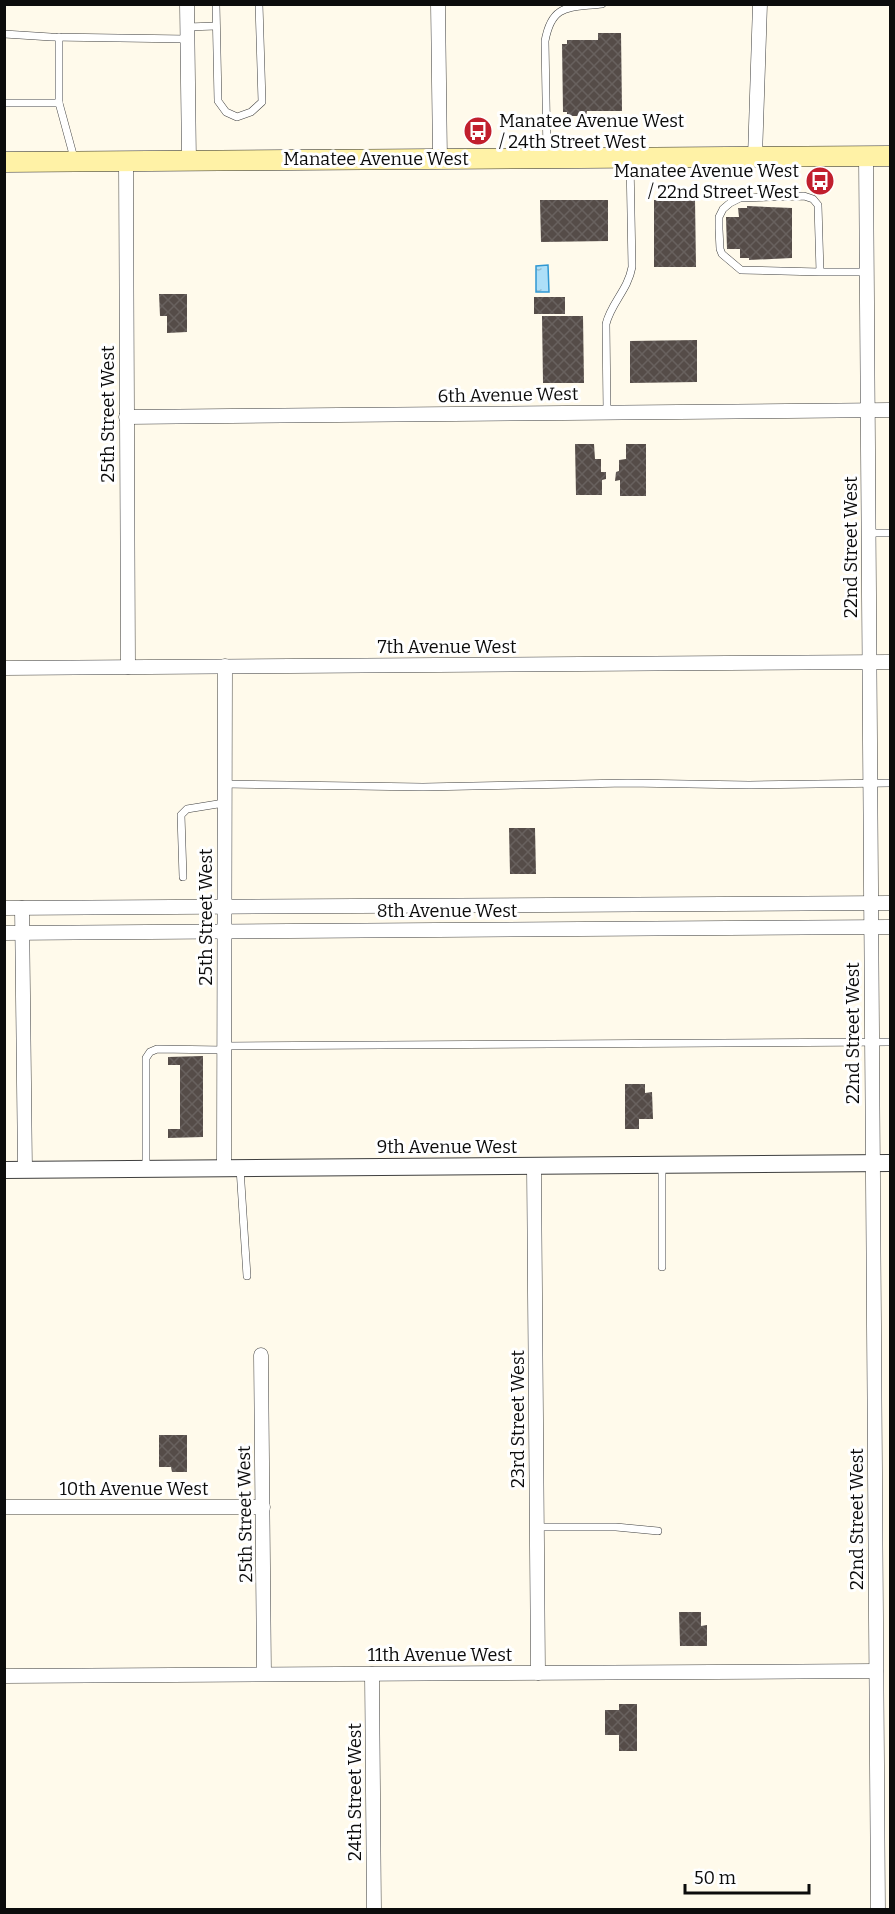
<svg xmlns="http://www.w3.org/2000/svg" width="895" height="1914" font-family="Bitter,serif">
  <style>
    .water { fill: url(#water-ripples); stroke: #3198d2; stroke-width: 1.5 }
    .building { fill: url(#building-cross-hatch) }
    .lines { fill: none; stroke-linecap: round; stroke-linejoin: round }
    .service-casing { stroke: #3f3f3f; stroke-width: 8 }
    .minor-casing { stroke: #3f3f3f; stroke-width: 15 }
    .tertiary-casing { stroke: #3f3f3f; stroke-width: 18 }
    .secondary-casing { stroke: #2e2e2e; stroke-width: 21 }
    .service { stroke: #fff; stroke-width: 7 }
    .minor { stroke: #fff; stroke-width: 14 }
    .tertiary { stroke: #fff; stroke-width: 16 }
    .secondary { stroke: #fff2a6; stroke-width: 20 }
    .labels { text-anchor: middle; dominant-baseline: central; stroke-width: 6; stroke-linejoin: round; paint-order: stroke }
    .poi-label { font-size: 18px; fill: #0c0c0c; stroke: #fff; text-anchor: start }
    .street-label { font-size: 18px; fill: #0c0c0c; stroke: #fff }
  </style>
  <defs>
    <pattern id="water-ripples" width="26" height="14" patternUnits="userSpaceOnUse" patternTransform="scale(1.5)"><rect width="26" height="14" fill="#addff8"/><path d="M2 4q2-2 4 0t4 0M15 11q2-2 4 0t4 0" fill="none" stroke="#94bed3"/></pattern>
    <pattern id="building-cross-hatch" width="8" height="8" patternUnits="userSpaceOnUse" patternTransform="scale(1.5)"><rect width="8" height="8" fill="#554c48"/><path d="M0 0l8 8M0 8l8-8" fill="none" stroke="#68615e"/></pattern>
  </defs>
  <rect width="100%" height="100%" fill="#fffaeb"/>
  <!-- water -->
  <polygon class="water" points="548,265 549,292 536,292 536,266"/>
  <!-- building -->
  <g class="building">
    <polygon points="598,33 621,33 622,111 587,111 586,116 567,116 567,112 563,112 562,44 567,44 567,40 598,40"/>
    <polygon points="695,199 696,267 654,267 654,200"/>
    <polygon points="540,200 608,200 608,241 541,242"/>
    <polygon points="747,206 792,208 792,258 749,260 749,258 740,258 740,249 727,249 726,217 739,217 738,208 747,208"/>
    <polygon points="159,294 187,294 187,332 167,333 167,316 160,316"/>
    <rect x="534" y="297" width="31" height="17"/>
    <polygon points="542,316 583,316 584,383 543,383"/>
    <polygon points="697,340 697,382 630,383 630,341"/>
    <polygon points="575,444 594,444 595,459 601,459 601,472 606,472 606,479 602,480 602,495 576,495"/>
    <polygon points="626,444 646,444 646,496 620,496 620,480 615,481 616,472 619,471 619,460 626,459"/>
    <polygon points="509,828 535,828 536,874 510,874"/>
    <polygon points="203,1056 203,1137 168,1138 168,1129 180,1129 180,1065 168,1065 168,1057"/>
    <polygon points="625,1084 645,1084 645,1093 652,1092 653,1119 639,1119 639,1129 625,1129"/>
    <polygon points="159,1435 187,1435 187,1472 172,1472 171,1467 159,1467"/>
    <polygon points="679,1612 701,1612 701,1626 707,1625 707,1646 680,1646"/>
    <polygon points="619,1704 637,1704 637,1751 619,1751 619,1735 605,1735 605,1710 619,1710"/>
  </g>
  <g class="lines">
    <!-- service casing -->
    <g class="service-casing">
      <g id="service">
        <polyline points="216,4 218,101 226,112 237,117 251,112 262,102 259,4"/>
        <polyline points="187,27 216,26"/>
        <polyline points="4,34 51,37 187,39"/>
        <polyline points="59,37 59,103 74,158"/>
        <polyline points="4,103 59,103"/>
        <path d="M547 155 545 41C552 3 569 8 602 4"/>
        <polyline points="820,272 741,270 722,254 720,249 719,229 719,217 723,209 730,203 740,198 804,196 813,199 818,205 820,272 867,272"/>
        <path d="M607 412 606 324C611 303 628 290 632 267L630 160"/>
        <polyline points="869,533 890,533"/>
        <polyline points="225,784 423,787 628,783 749,785 890,783"/>
        <polyline points="183,877 181,815 187,809 224,803"/>
        <polyline points="224,1046 890,1042"/>
        <polyline points="662,1165 662,1267"/>
        <polyline points="240,1168 247,1276"/>
        <polyline points="146,1169 146,1058 150,1052 157,1049 224,1050"/>
        <polyline points="537,1527 616,1527 658,1531"/>
      </g>
    </g>
    <!-- minor casing -->
    <g class="minor-casing">
      <g id="minor">
        <polyline points="187,4 189,161"/>
        <polyline points="438,4 440,159"/>
        <polyline points="866,156 878,1910"/>
        <polyline points="755,157 760,4"/>
        <polyline points="126,161 128,667"/>
        <polyline points="126,417 890,410"/>
        <polyline points="4,668 890,662"/>
        <polyline points="4,908 890,903"/>
        <polyline points="22,908 25,1169"/>
        <polyline points="4,933 890,927"/>
        <polyline points="534,1166 538,1673"/>
        <polyline points="224,1168 225,666"/>
        <polyline points="261,1355 264,1673"/>
        <polyline points="4,1507 263,1507"/>
        <polyline points="372,1674 374,1910"/>
        <polyline points="4,1676 876,1671"/>
      </g>
    </g>
    <!-- tertiary casing -->
    <g class="tertiary-casing">
      <polyline id="tertiary" points="4,1170 890,1163"/>
    </g>
    <!-- secondary casing -->
    <g class="secondary-casing">
      <polyline id="secondary" points="4,162 890,156"/>
    </g>
    <!-- service -->
    <use href="#service" class="service"/>
    <!-- minor -->
    <use href="#minor" class="minor"/>
    <!-- tertiary -->
    <use href="#tertiary" class="tertiary"/>
    <!-- secondary -->
    <use href="#secondary" class="secondary"/>
  </g>
  <!-- icons -->
  <defs>
    <g id="bus-disc" transform="scale(1.5)"><circle r="9.5" fill="#c11f2d" stroke="#fff"/><path d="M-5-6H5V4H4V6H2V4H-2V6H-4V4H-5ZM-3.5-4V0h7V-4ZM-3.5 1.2v1.5H-2V1.2ZM2 1.2v1.5H3.5V1.2Z" fill="#fff"/></g>
  </defs>
  <g fill-rule="evenodd">
    <use href="#bus-disc" x="478" y="131"/>
    <use href="#bus-disc" x="820" y="181"/>
  </g>
  <g class="labels">
    <!-- poi labels -->
    <g class="poi-label">
      <text x="499" y="121">Manatee Avenue West<tspan x="499" dy="21">/ 24th Street West</tspan></text>
      <text x="799" y="171" text-anchor="end">Manatee Avenue West<tspan x="799" dy="21">/ 22nd Street West</tspan></text>
    </g>
    <!-- street labels -->
    <g class="street-label">
      <text x="376" y="159">Manatee Avenue West</text>
      <text transform="translate(508 395) rotate(-1)">6th Avenue West</text>
      <text transform="translate(108 414) rotate(-90)">25th Street West</text>
      <text transform="translate(851 547) rotate(-90)">22nd Street West</text>
      <text x="447" y="647">7th Avenue West</text>
      <text x="447" y="911">8th Avenue West</text>
      <text transform="translate(206 917) rotate(-90)">25th Street West</text>
      <text transform="translate(853 1033) rotate(-90)">22nd Street West</text>
      <text x="447" y="1147">9th Avenue West</text>
      <text transform="translate(518 1419) rotate(-90)">23rd Street West</text>
      <text x="134" y="1489">10th Avenue West</text>
      <text transform="translate(245 1514) rotate(-91)">25th Street West</text>
      <text transform="translate(857 1519) rotate(-90)">22nd Street West</text>
      <text x="440" y="1655">11th Avenue West</text>
      <text transform="translate(355 1792) rotate(-90)">24th Street West</text>
    </g>
  </g>
  <!-- border -->
  <rect width="895" height="1914" fill="none" stroke="#0c0c0c" stroke-width="12"/>
  <!-- scale -->
  <path d="M685 1884v9h124v-9" fill="none" stroke="#0c0c0c" stroke-width="3"/>
  <text x="694" y="1884" font-size="18" fill="#0c0c0c" stroke="#ffffff" stroke-width="4.5" paint-order="stroke">50 m</text>
</svg>
